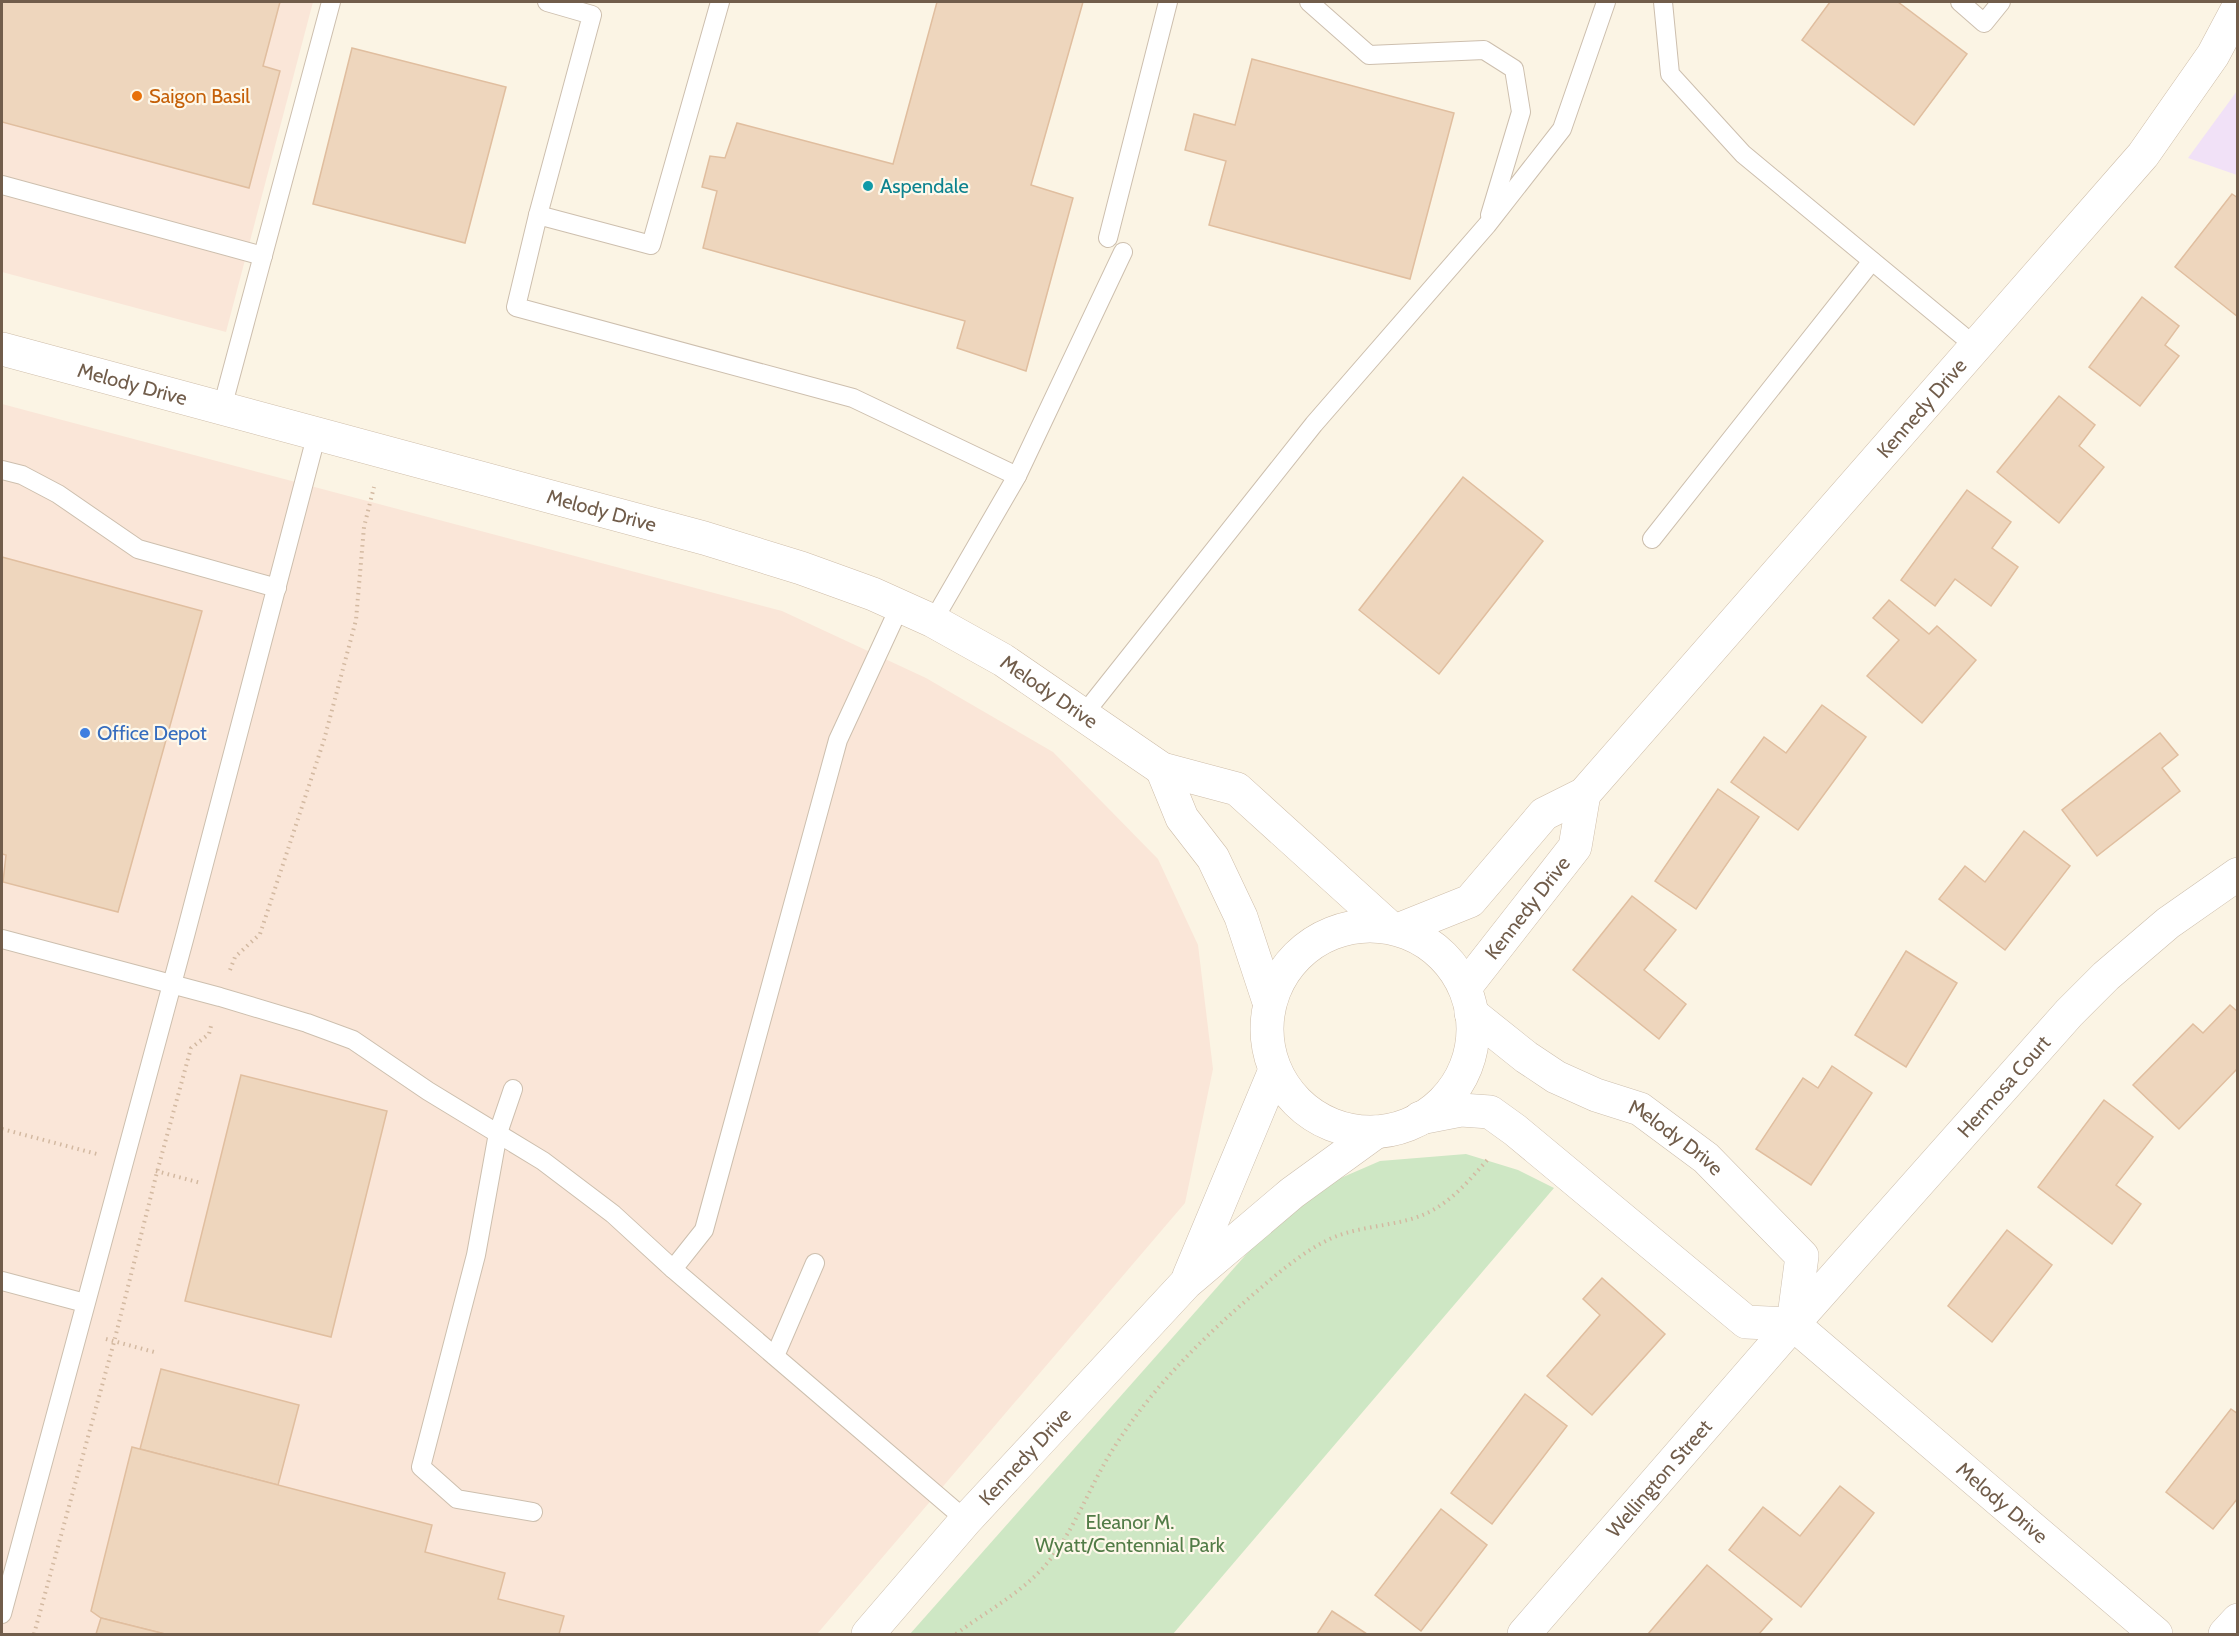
<svg xmlns="http://www.w3.org/2000/svg" width="2239" height="1636" font-family="Cabin,sans-serif">
  <style>
    .commercial { fill: #fae6d8 }
    .education { fill: #f1e1f7 }
    .green { fill: #cee7c4 }
    .building { fill: #eed6bd; stroke: #e0be9f; stroke-width: 1.5 }
    .lines { fill: none; stroke-linecap: round; stroke-linejoin: round }
    .lane-casing { stroke: #cdbfae; stroke-width: 20 }
    .street-casing { stroke: #cdbfae; stroke-width: 34 }
    .secondary-casing { stroke: #cebda9; stroke-width: 34 }
    .path { stroke: #d3b9a1; stroke-width: 4; stroke-dasharray: 1.5 4.5; stroke-linecap: butt }
    .lane { stroke: #fff; stroke-width: 18 }
    .street { stroke: #fff; stroke-width: 33 }
    .secondary { stroke: #fff; stroke-width: 33 }
    .food-dot { fill: #e8710a; stroke: #fef8ea; stroke-width: 2 }
    .culture-dot { fill: #0f9aa8; stroke: #fef8ea; stroke-width: 2 }
    .shop-dot { fill: #3f7fe0; stroke: #fef8ea; stroke-width: 2 }
    .labels { text-anchor: middle; dominant-baseline: central; stroke-width: 4.5; stroke-linejoin: round; paint-order: stroke }
    .food-label { font-size: 20px; fill: #c56008; stroke: #fef8ea; text-anchor: start }
    .culture-label { font-size: 20px; fill: #0d838f; stroke: #fef8ea; text-anchor: start }
    .street-label { font-size: 20px; fill: #715d4b; stroke: #fef8ea }
    .shop-label { font-size: 20px; fill: #366cbe; stroke: #fef8ea; text-anchor: start }
    .park-label { font-size: 20px; fill: #527c47; stroke: #fef8ea }
  </style>
  <rect width="100%" height="100%" fill="#fbf4e4"/>
  <!-- commercial -->
  <g class="commercial">
    <polygon points="2,2 313,2 226,332 2,272"/>
    <polygon points="2,404 782,611 926,678 1053,752 1158,859 1198,945 1213,1069 1185,1203 817,1634 2,1634"/>
  </g>
  <!-- education -->
  <polygon class="education" points="2237,91 2238,175 2237,175 2188,158"/>
  <!-- green -->
  <polygon class="green" points="1466,1154 1518,1170 1554,1188 1173,1634 910,1634 1297,1197 1380,1161"/>
  <!-- building -->
  <g class="building">
    <polygon points="2,2 280,2 263,66 280,71 249,188 2,122"/>
    <polygon points="937,2 1083,2 1031,185 1073,198 1026,371 957,348 965,321 703,248 717,191 702,187 710,156 725,158 737,123 893,164"/>
    <polygon points="1830,2 1898,2 1967,54 1914,125 1802,40"/>
    <polygon points="352,48 506,87 465,243 313,204"/>
    <polygon points="1252,59 1454,113 1410,279 1209,225 1226,161 1185,150 1194,114 1235,125"/>
    <polygon points="2232,194 2238,198 2238,317 2175,267"/>
    <polygon points="2142,297 2179,326 2165,345 2179,356 2140,406 2089,367"/>
    <polygon points="2059,396 2095,425 2079,446 2104,467 2059,523 1997,472"/>
    <polygon points="1463,477 1543,541 1439,674 1359,610"/>
    <polygon points="1967,490 2011,522 1992,548 2018,567 1991,606 1955,579 1935,606 1901,580"/>
    <polygon points="2,557 202,611 118,912 3,882 6,855 2,854"/>
    <polygon points="1889,600 1929,634 1937,626 1976,660 1922,723 1867,676 1899,640 1873,618"/>
    <polygon points="1822,705 1866,737 1798,830 1731,782 1764,737 1786,753"/>
    <polygon points="2160,733 2178,755 2162,768 2180,791 2097,856 2062,810"/>
    <polygon points="1718,789 1759,817 1696,909 1655,881"/>
    <polygon points="2024,831 2070,866 2005,950 1939,899 1965,866 1985,882"/>
    <polygon points="1632,896 1676,930 1644,970 1686,1004 1659,1039 1573,970"/>
    <polygon points="1906,951 1957,983 1906,1067 1855,1035"/>
    <polygon points="2230,1005 2238,1012 2238,1068 2179,1129 2133,1085 2193,1024 2203,1033"/>
    <polygon points="1832,1066 1872,1093 1811,1185 1756,1149 1803,1078 1818,1088"/>
    <polygon points="241,1075 387,1111 331,1337 185,1301"/>
    <polygon points="2104,1100 2153,1137 2116,1185 2141,1204 2112,1244 2038,1187"/>
    <polygon points="2007,1230 2052,1265 1992,1342 1948,1306"/>
    <polygon points="1602,1278 1665,1334 1592,1415 1547,1376 1600,1315 1583,1299"/>
    <polygon points="161,1369 299,1405 278,1485 140,1449"/>
    <polygon points="1525,1394 1567,1426 1492,1524 1451,1493"/>
    <polygon points="2231,1409 2238,1414 2238,1498 2213,1529 2166,1492"/>
    <polygon points="132,1447 432,1525 425,1552 505,1573 498,1599 564,1616 559,1634 165,1634 101,1618 91,1611"/>
    <polygon points="1840,1486 1874,1513 1801,1607 1729,1550 1763,1507 1800,1536"/>
    <polygon points="1441,1509 1487,1545 1421,1631 1375,1595"/>
    <polygon points="1707,1565 1772,1619 1759,1634 1648,1634"/>
    <polygon points="1332,1611 1367,1634 1317,1634"/>
    <polygon points="101,1618 165,1634 96,1634"/>
  </g>
  <g class="lines">
    <!-- lane casing -->
    <g class="lane-casing">
      <g id="lane">
        <polyline points="720,2 651,245 538,215 516,307 853,398 1017,476"/>
        <polyline points="1309,2 1369,55 1484,50 1514,69 1521,112 1490,215"/>
        <polyline points="1663,2 1670,74 1743,154 1975,346"/>
        <polyline points="1960,2 1984,23 2001,2"/>
        <polyline points="2,185 263,256"/>
        <polyline points="538,215 592,15 547,2"/>
        <polyline points="1108,238 1168,2"/>
        <polyline points="222,408 331,2"/>
        <polyline points="2,470 22,475 58,494 138,549 277,588"/>
        <polyline points="1652,539 1872,261"/>
        <polyline points="933,621 1017,476 1123,252"/>
        <polyline points="1084,714 1314,424 1487,225 1562,129 1606,2"/>
        <polyline points="2,939 220,997 307,1023 353,1040 428,1091 543,1161 613,1214 673,1269 966,1520"/>
        <polyline points="513,1089 498,1133 476,1255 421,1467 457,1499 533,1512"/>
        <polyline points="673,1269 704,1230 838,740 900,606"/>
        <polyline points="2,1281 85,1303"/>
        <polyline points="775,1356 815,1263"/>
        <polyline points="2,1614 185,936 317,433"/>
      </g>
    </g>
    <!-- street casing -->
    <g class="street-casing">
      <g id="street">
        <path id="s1" d="M1471 1013 1526 1057 1556 1077 1596 1095 1640 1109 1706 1158 1802 1256 1793 1324"/>
        <path id="s2" d="M1420 1118 1461 1110 1490 1112 1515 1130 1746 1322 1793 1324 2156 1634"/>
        <polyline points="1189,1276 1275,1070"/>
        <path id="s3" d="M868 1634 966 1520 1186 1283 1292 1193 1376 1132"/>
        <path id="s4" d="M1524 1634 1793 1324 2069 1013 2106 976 2168 923 2238 874"/>
        <polyline points="2225,1634 2238,1620"/>
      </g>
    </g>
    <!-- secondary casing -->
    <g class="secondary-casing">
      <g id="secondary">
        <path id="s5" d="M2 349 704 538 801 568 873 594 933 621 1003 660 1162 769 1237 789 1386 924"/>
        <polyline points="1162,769 1182,818 1213,858 1241,917 1268,999"/>
        <circle cx="1370" cy="1029" r="103"/>
        <path id="s6" d="M1400 929 1470 901 1544 814 1584 794 2143 155 2213 55 2238 8"/>
        <path id="s7" d="M1467 985 1575 847 1584 794"/>
      </g>
    </g>
    <!-- path -->
    <g class="path">
      <polyline points="230,970 235,957 260,934 324,740 356,620 364,527 374,487"/>
      <polyline points="2,1129 97,1154"/>
      <polyline points="156,1171 201,1183"/>
      <polyline points="106,1339 154,1352"/>
      <polyline points="34,1634 114,1342 157,1172 191,1048 209,1034 211,1026"/>
      <path d="M956 1634C984 1613 1018 1595 1043 1568 1071 1537 1086 1495 1107 1459 1142 1400 1190 1350 1241 1305 1269 1281 1299 1253 1332 1238 1364 1224 1403 1227 1433 1210 1456 1197 1472 1177 1489 1158"/>
    </g>
    <!-- lane -->
    <use href="#lane" class="lane"/>
    <!-- street -->
    <use href="#street" class="street"/>
    <!-- secondary -->
    <use href="#secondary" class="secondary"/>
  </g>
  <!-- markers -->
  <circle class="food-dot" cx="137" cy="96" r="6"/>
  <circle class="culture-dot" cx="868" cy="186" r="6"/>
  <circle class="shop-dot" cx="85" cy="733" r="6"/>
  <g class="labels">
    <!-- food labels -->
    <g class="food-label">
      <text x="149" y="96">Saigon Basil</text>
    </g>
    <!-- culture labels -->
    <g class="culture-label">
      <text x="880" y="186">Aspendale</text>
    </g>
    <!-- street labels -->
    <g class="street-label">
      <text stroke="none"><textPath href="#s5" startOffset="135">Melody Drive</textPath></text>
      <text stroke="none"><textPath href="#s6" startOffset="747">Kennedy Drive</textPath></text>
      <text stroke="none"><textPath href="#s5" startOffset="621">Melody Drive</textPath></text>
      <text stroke="none"><textPath href="#s5" startOffset="1107">Melody Drive</textPath></text>
      <text stroke="none"><textPath href="#s7" startOffset="98">Kennedy Drive</textPath></text>
      <text stroke="none"><textPath href="#s4" startOffset="728">Hermosa Court</textPath></text>
      <text stroke="none"><textPath href="#s1" startOffset="242">Melody Drive</textPath></text>
      <text stroke="none"><textPath href="#s3" startOffset="237">Kennedy Drive</textPath></text>
      <text stroke="none"><textPath href="#s4" startOffset="206">Wellington Street</textPath></text>
      <text stroke="none"><textPath href="#s2" startOffset="724">Melody Drive</textPath></text>
    </g>
    <!-- shop labels -->
    <g class="shop-label">
      <text x="97" y="733">Office Depot</text>
    </g>
    <!-- park labels -->
    <g class="park-label">
      <text x="1130" y="1522">Eleanor M.<tspan x="1130" dy="23">Wyatt/Centennial Park</tspan></text>
    </g>
  </g>
  <!-- border -->
  <rect width="2239" height="1636" fill="none" stroke="#715d4b" stroke-width="6"/>
</svg>
